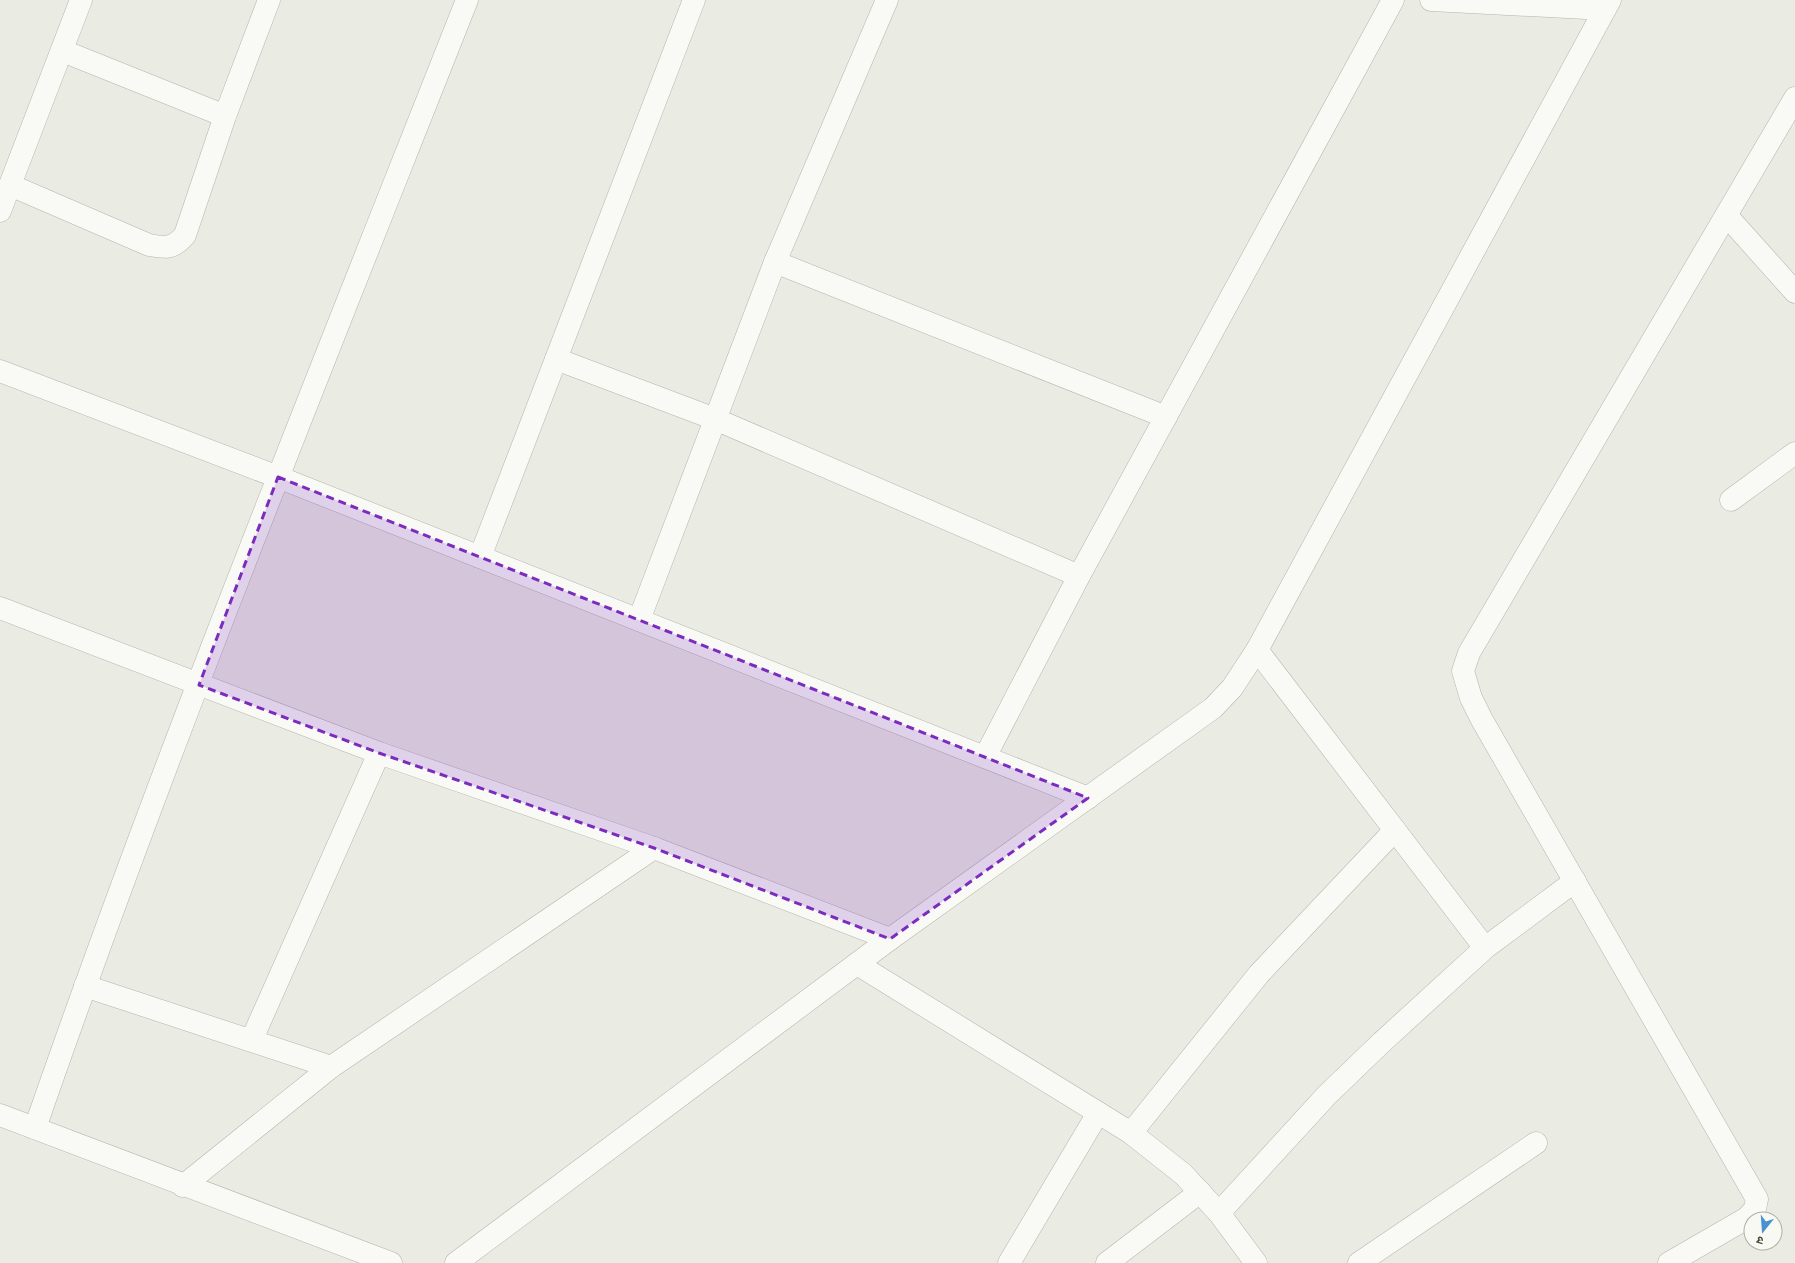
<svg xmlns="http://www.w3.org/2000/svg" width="1795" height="1263" font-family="Karla,'Noto Sans Devanagari',sans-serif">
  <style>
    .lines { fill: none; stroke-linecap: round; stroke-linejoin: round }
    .minor-casing { stroke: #b3b6a8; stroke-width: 23 }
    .tertiary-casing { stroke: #b3b6a8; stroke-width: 23 }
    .minor { stroke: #f9faf6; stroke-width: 22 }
    .tertiary { stroke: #f9faf6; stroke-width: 22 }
    .marked { fill: #7b2cbf; fill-opacity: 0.2; stroke: #7b2cbf; stroke-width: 3; stroke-dasharray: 8 5; stroke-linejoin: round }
  </style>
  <rect width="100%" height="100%" fill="#eaebe3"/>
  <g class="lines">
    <!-- minor casing -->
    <g class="minor-casing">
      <g id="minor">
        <polyline points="1431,0 1605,9"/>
        <polyline points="63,51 225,116"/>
        <path d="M10 185 149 245C166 248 173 249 185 235L225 116 269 0"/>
        <polyline points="0,211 81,0"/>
        <polyline points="1727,216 1795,292"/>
        <polyline points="775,262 1166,417"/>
        <polyline points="556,359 715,419 1079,576"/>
        <polyline points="0,371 278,477 1088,798"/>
        <polyline points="1731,500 1795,453"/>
        <polyline points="480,557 694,0"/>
        <polyline points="0,608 379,753 654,848 890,939"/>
        <polyline points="639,620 775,262 887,0"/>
        <polyline points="1257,650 1485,948"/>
        <polyline points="985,757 1079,576 1393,0"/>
        <polyline points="857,964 1131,1133 1183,1174 1219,1213 1256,1263"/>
        <polyline points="85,986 331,1067"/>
        <polyline points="252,1039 379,753"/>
        <polyline points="0,1115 391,1263"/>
        <path d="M35 1128C167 748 319 374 467 0"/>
        <polyline points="1131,1133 1259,974 1395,830"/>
        <polyline points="183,1186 331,1067 654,848"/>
        <polyline points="1219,1213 1327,1095 1382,1042 1485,948 1575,881"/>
        <polyline points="1009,1263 1098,1113"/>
        <polyline points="1107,1263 1200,1192"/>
        <polyline points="1359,1263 1536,1143"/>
        <polyline points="1669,1263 1747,1218 1755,1209 1757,1199 1482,720 1471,698 1463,671 1469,653 1795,98"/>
      </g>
    </g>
    <!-- tertiary casing -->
    <g class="tertiary-casing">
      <polyline id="tertiary" points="456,1263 890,939 1213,708 1232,688 1257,650 1610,0"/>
    </g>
    <!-- minor -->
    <use href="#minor" class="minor"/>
    <!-- tertiary -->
    <use href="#tertiary" class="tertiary"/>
  </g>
  <!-- marked area -->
  <path class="marked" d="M278 477 1088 798 890 939 654 848 379 753 199 685Z"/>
  <!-- north arrow -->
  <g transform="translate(1763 1231) rotate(197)"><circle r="19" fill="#f8f9f3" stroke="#aeb1a3"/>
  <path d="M0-3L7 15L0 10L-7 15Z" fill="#4a91cf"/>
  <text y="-6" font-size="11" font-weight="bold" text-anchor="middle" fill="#3e442b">उ</text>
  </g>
</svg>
